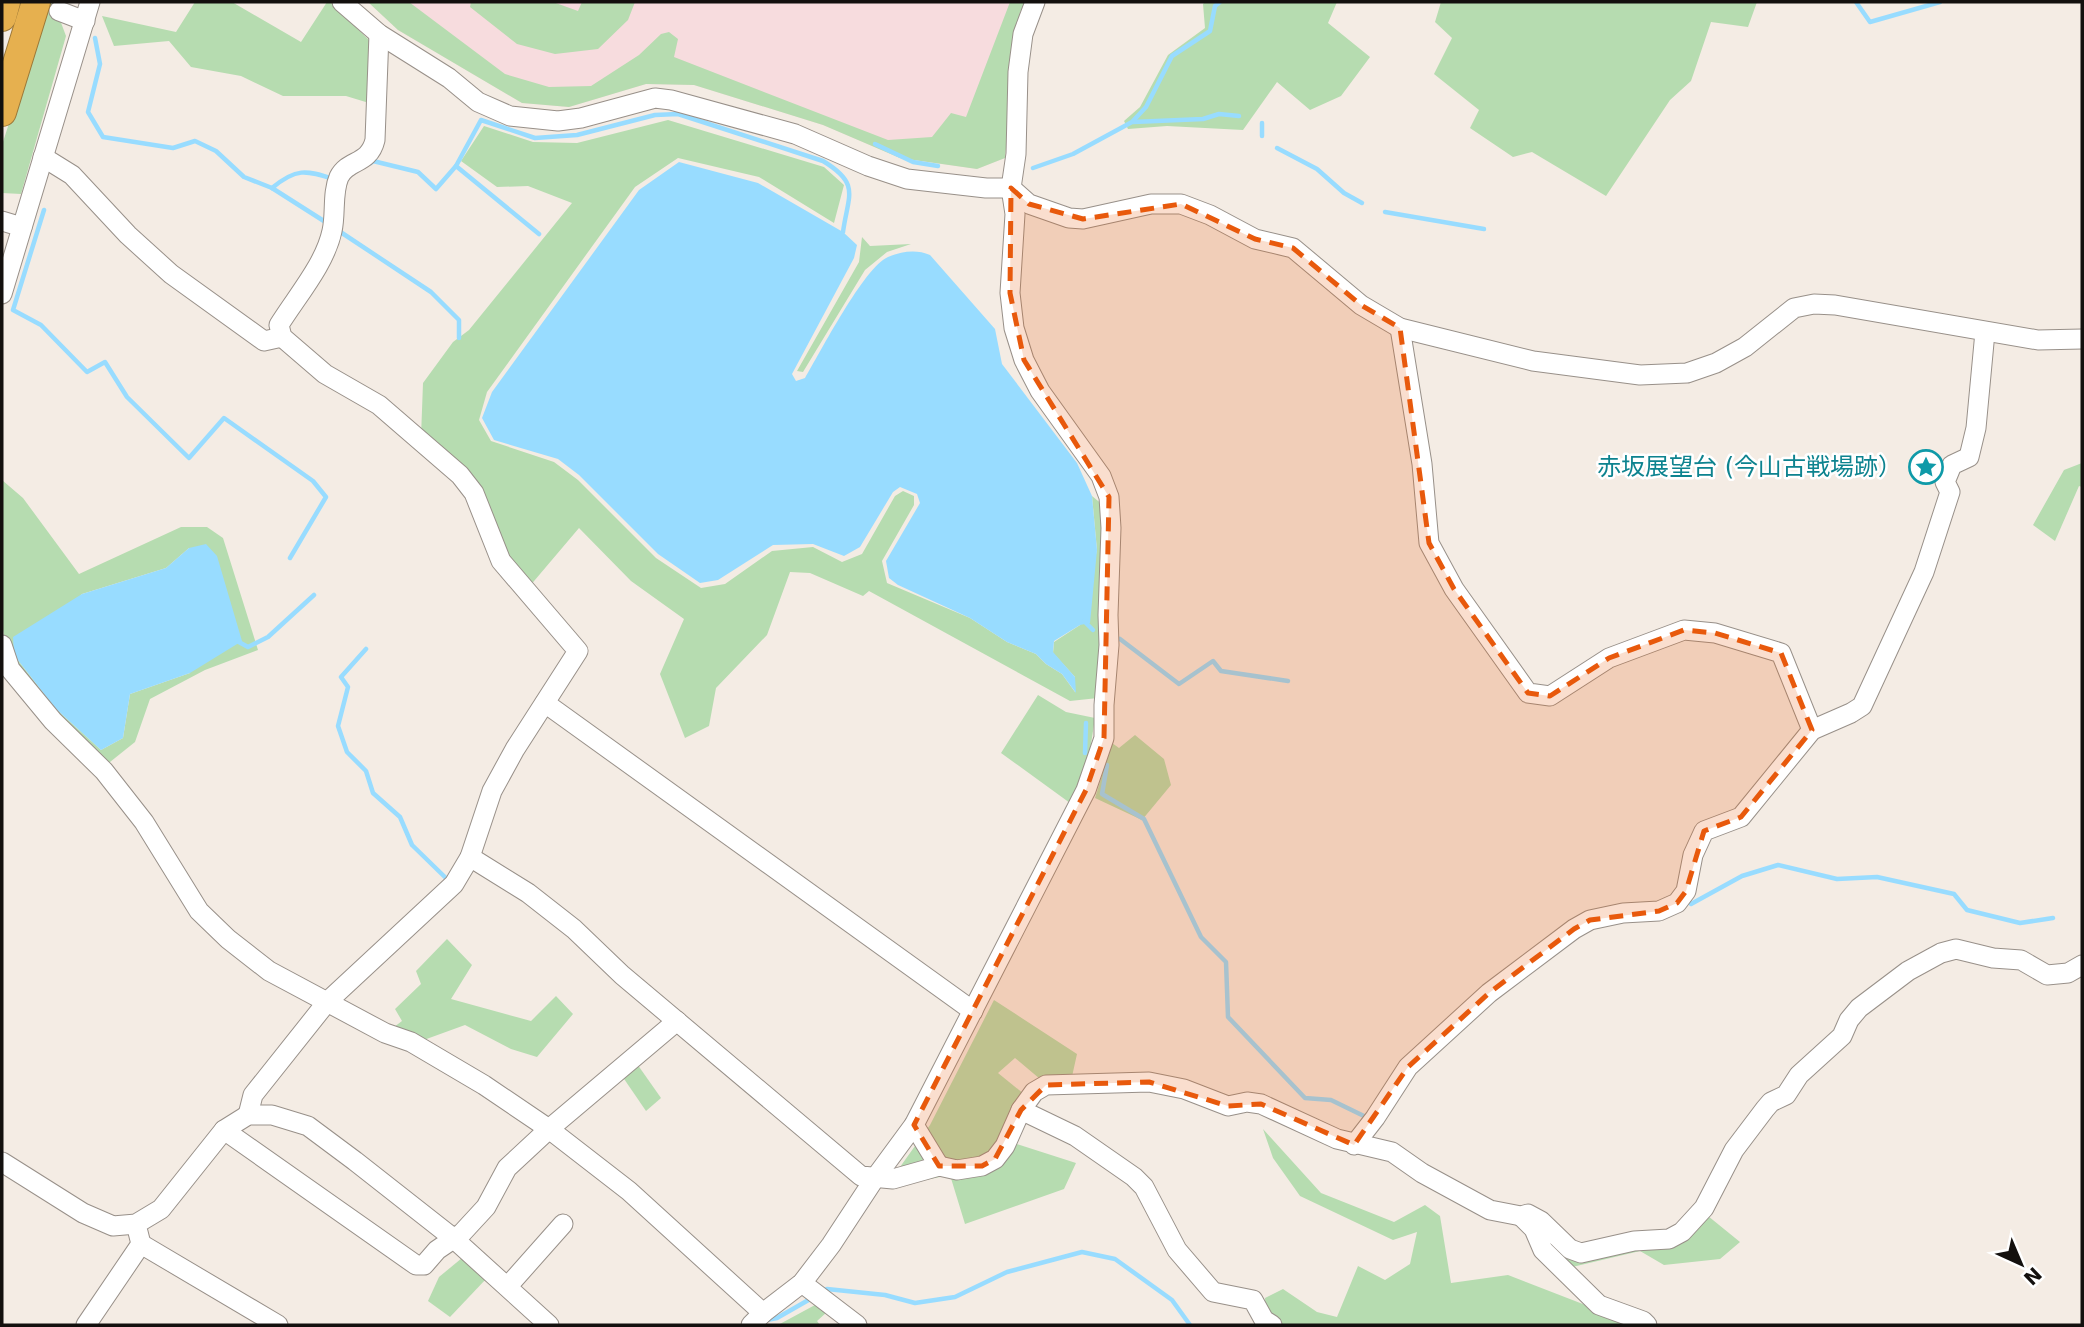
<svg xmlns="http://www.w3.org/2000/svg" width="2084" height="1327" font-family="'DejaVu Sans','Noto Sans JP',sans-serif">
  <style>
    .industrial { fill: #f7dcde }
    .green { fill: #b6dcb0; fill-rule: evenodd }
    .water { fill: #98dcff }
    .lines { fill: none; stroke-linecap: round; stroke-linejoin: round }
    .stream { stroke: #98dcff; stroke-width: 4.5 }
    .minor-casing { stroke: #989089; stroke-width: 21 }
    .highway-casing { stroke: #9c7838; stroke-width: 30 }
    .minor { stroke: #fff; stroke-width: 19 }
    .highway { stroke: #e6b04f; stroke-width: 28 }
    .marked { fill: #e8590c; fill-opacity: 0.2; stroke: #e8590c; stroke-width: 5; stroke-dasharray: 14 9; stroke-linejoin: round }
    .labels { text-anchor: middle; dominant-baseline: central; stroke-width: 5; stroke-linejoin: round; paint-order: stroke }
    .culture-label { font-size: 24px; fill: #0d838f; stroke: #fff; text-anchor: end }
  </style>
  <rect width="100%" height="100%" fill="#f4ece4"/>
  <!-- industrial -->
  <polygon class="industrial" points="368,2 1027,2 1020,12 1005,158 977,169 900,158 823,125 694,85 646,84 569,107 522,103 398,30"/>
  <!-- green -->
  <g class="green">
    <polygon points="48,2 70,2 57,12 66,36 21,194 2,193 2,145"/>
    <polygon points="195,2 232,2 301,42 327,2 330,2 370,41 369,103 346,96 283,96 241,76 191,67 169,41 114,46 102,16 176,32"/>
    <polygon points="368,2 409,2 505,74 549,87 591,86 639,55 661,34 669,32 678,39 674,57 888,140 932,137 951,113 966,117 1010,2 1027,2 1020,12 1005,158 977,169 900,158 823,125 694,85 646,84 569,107 522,103 398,30"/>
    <polygon points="471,2 553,2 578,11 582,2 635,2 628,20 598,49 555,54 517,44 470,7"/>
    <polygon points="1205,2 1337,2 1328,23 1370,57 1341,96 1310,110 1277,82 1243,130 1167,126 1128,129 1124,121 1140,107 1168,55 1205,28 1203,4"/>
    <polygon points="1441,2 1757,2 1748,27 1711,22 1691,81 1670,100 1606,196 1532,152 1513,157 1470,128 1479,110 1434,74 1452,38 1435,22"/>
    <polygon points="668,120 824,167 844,185 834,223 759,177 678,158 635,187 487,392 479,420 491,441 554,462 578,480 656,558 701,588 725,584 772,551 813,547 842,562 862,554 895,496 903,491 914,496 914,505 882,561 887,583 970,618 1007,642 1036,654 1046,664 1062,674 1075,692 1075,677 1053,653 1054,642 1080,625 1097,550 1092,496 1103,505 1098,698 1070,701 869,591 863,596 810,573 790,572 767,635 716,688 709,726 685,738 660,674 684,619 631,581 579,528 529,587 503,557 475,482 421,437 423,383 453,342 469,330 572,203 528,186 497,187 461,161 484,126 533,142 577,143"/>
    <polygon points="862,237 870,246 911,244 887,252 865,270 803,372 797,371 859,262"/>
    <polygon points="2082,463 2082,487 2079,486 2055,541 2033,525 2064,470"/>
    <path d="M2 480 23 498 79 574 181 527H207L223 538 258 650 205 670 150 699 135 742 105 766 7 654 2 623ZM189 548 190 673 130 694 123 738 101 750 55 708 14 655 82 594 166 568Z"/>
    <polygon points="1038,695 1066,712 1095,718 1089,757 1070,803 1001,753"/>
    <polygon points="1135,735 1164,759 1171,785 1142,820 1095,798 1112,743 1119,748"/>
    <polygon points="447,939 472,965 451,999 531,1021 556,996 573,1014 537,1057 511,1049 465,1025 421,1041 390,1030 402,1021 395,1009 421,984 416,971"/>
    <polygon points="994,1000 1077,1054 1071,1081 1040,1079 1015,1058 998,1073 1024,1094 1014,1143 1076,1163 1064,1189 965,1224 950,1175 885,1188 930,1125"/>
    <polygon points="635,1061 661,1098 646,1111 620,1073"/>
    <polygon points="1263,1129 1321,1193 1394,1222 1425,1205 1440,1216 1451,1283 1508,1275 1637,1325 1281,1325 1266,1315 1265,1298 1283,1289 1317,1312 1337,1317 1358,1266 1385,1280 1410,1264 1417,1232 1393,1240 1300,1196 1273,1158"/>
    <polygon points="1708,1216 1740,1242 1720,1259 1664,1265 1640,1251 1568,1268 1547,1248 1547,1218 1575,1248 1675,1230"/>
    <polygon points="462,1258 486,1279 450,1317 428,1301 439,1277"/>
    <polygon points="815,1305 827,1312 817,1321 820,1325 778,1325"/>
  </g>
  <!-- water -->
  <g class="water">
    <path d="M679 162 758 183 843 232 857 245 854 258 792 374 796 381 805 378C820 353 864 267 888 257 901 251 917 249 930 255L995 329 1002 364 1077 463 1092 496 1097 550 1090 623 1080 625 1054 641 1053 652 1075 677 1076 693 1062 674 1046 664 1036 654 1007 642 970 618 898 585 889 578 886 561 920 503 917 494 900 487 893 492 860 547 844 556 813 544 773 545 718 580 700 583 658 554 579 475 558 459 494 440 482 418 492 392 639 190Z"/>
    <polygon points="206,544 217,556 242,641 190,673 130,694 123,738 101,750 55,708 14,655 13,637 82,594 166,568 189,548"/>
  </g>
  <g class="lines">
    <!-- stream -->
    <g class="stream">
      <polyline points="1856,2 1870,22 1940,2"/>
      <polyline points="95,38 100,64 88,112 103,137 173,148 195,141 216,151 244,177 272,188 327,223"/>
      <polyline points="1133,122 1203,119 1219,114 1239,116"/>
      <polyline points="1262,123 1262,136"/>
      <polyline points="875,144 913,162 938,166"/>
      <polyline points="1277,148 1317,169 1344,193 1362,203"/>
      <path d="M371 163 373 161 418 172 436 189 456 166 481 120 535 138 577 135 655 115 678 114 823 161C861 184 848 195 843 232L839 236"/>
      <polyline points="456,166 539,234"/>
      <polyline points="1033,168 1073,154 1132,122 1146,107 1172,56 1210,31 1215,6 1220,2"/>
      <path d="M272 188C296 168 306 170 333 179"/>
      <polyline points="44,210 13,310 41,325 87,372 105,362 127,397 189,458 224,418 313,481 326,497 290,558"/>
      <polyline points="1385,212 1484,229"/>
      <polyline points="339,231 431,292 459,320 459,338"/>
      <polyline points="1084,621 1093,630"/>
      <polyline points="1120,639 1179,684 1213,661 1221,671 1288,681"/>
      <polyline points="237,641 248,647 268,637 314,595"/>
      <polyline points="366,649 341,677 348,687 338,726 347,752 366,771 373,793 400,817 412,845 450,882"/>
      <polyline points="1085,753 1086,723"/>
      <polyline points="1107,765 1102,794 1144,819 1201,937 1226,962 1228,1017 1305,1098 1331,1100 1366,1117"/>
      <polyline points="1691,904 1742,876 1778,865 1837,879 1877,877 1954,894 1967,910 2020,923 2053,918"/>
      <polyline points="822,1292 827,1289 885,1295 915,1303 955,1297 1007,1272 1082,1252 1115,1259 1172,1300 1190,1325"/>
      <polyline points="767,1320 777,1318 812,1298"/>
    </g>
    <!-- minor casing -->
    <g class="minor-casing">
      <g id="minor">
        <polyline points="342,2 379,34 449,78 478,102 510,116 558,121 581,118 655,98 671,100 795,134 868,166 907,179 986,188 1011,188 1029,204 1069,218 1083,219 1151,204 1181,204 1210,215 1255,239 1293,248 1361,305 1400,328 1533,361 1640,375 1687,373 1716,363 1745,347 1794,308 1814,304 1835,305 2038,340 2082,339"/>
        <polyline points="59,11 85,21"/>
        <polyline points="43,157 72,175 128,235 171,274 264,341 282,337"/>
        <polyline points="2,221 22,227"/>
        <polyline points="2,294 90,2"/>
        <polyline points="1400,328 1422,464 1429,543 1454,589 1528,693 1550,696 1609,658 1684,630 1715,633 1781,653 1812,730"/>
        <polyline points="2,645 10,669 53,721 104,771 144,822 199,911 228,939 269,971 385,1033 411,1042 484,1085 549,1129 629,1191 763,1313"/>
        <polyline points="545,703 973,1011"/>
        <polyline points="470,857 528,893 574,929 622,975 861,1176 893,1179 939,1166 957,1170 982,1166 995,1159 1005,1146 1021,1110 1034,1092 1046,1085 1149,1082 1184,1089 1228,1106 1247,1102 1261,1104 1337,1139 1392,1152 1422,1173 1490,1210 1521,1216 1528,1214 1541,1221 1570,1249 1581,1253 1634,1241 1669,1239 1682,1232 1704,1208 1734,1150 1765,1109 1771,1102 1786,1095 1799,1075 1842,1036 1849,1020 1859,1008 1908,971 1941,953 1956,949 1993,958 2021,960 2047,975 2068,973 2082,965"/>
        <polyline points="1021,1110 1075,1136 1134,1177 1144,1187 1177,1250 1213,1292 1253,1300 1264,1320 1272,1325"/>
        <path d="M248 1115 253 1095 327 1002 454 884 470 857 492 791 515 749 578 651 501 561 474 493 460 475 379 405 325 374 282 337 279 325C297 296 325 264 332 231 336 214 332 193 339 177 348 159 369 165 375 140L379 34"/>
        <polyline points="914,1125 939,1166"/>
        <polyline points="224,1130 416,1265 424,1265 437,1250 462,1233 486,1207 507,1168 549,1129 677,1021"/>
        <polyline points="1354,1145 1375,1118 1408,1067 1489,993 1574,929 1590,920 1623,913 1659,911 1677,903 1686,891 1693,855 1704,831 1741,817 1812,730 1851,713 1862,706 1924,572 1950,492 1945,482 1952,465 1969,457 1976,428 1985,332"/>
        <polyline points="2,1162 83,1213 113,1226 136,1224 161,1209 224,1130 248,1115 272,1115 308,1126 355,1161 453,1238 549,1325"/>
        <polyline points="1522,1217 1534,1229 1543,1250 1599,1305 1643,1321 1647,1325"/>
        <polyline points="141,1244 278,1325"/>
        <polyline points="802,1283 857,1325"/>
        <polyline points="508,1286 563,1224"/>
        <polyline points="86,1325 141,1244 138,1232"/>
        <polyline points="751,1325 763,1313 802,1283 831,1245 875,1178 914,1125 1086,790 1104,738 1104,705 1109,645 1108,615 1111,528 1109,497 1101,476 1040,391 1024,360 1014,328 1010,293 1015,214 1011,188 1016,154 1018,72 1023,34 1035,2"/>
      </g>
    </g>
    <!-- highway casing -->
    <g class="highway-casing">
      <g id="highway">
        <polyline points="2,17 6,2"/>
        <polyline points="2,112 36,2"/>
      </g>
    </g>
    <!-- minor -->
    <use href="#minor" class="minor"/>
    <!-- highway -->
    <use href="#highway" class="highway"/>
  </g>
  <!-- marked area -->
  <path class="marked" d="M1011 188 1029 204 1083 219 1181 204 1255 239 1293 248 1361 305 1400 328 1429 543 1454 589 1528 693 1550 696 1609 658 1684 630 1715 633 1781 653 1812 730 1741 817 1704 831 1686 891 1677 903 1659 911 1590 920 1574 929 1489 993 1408 1067 1354 1145 1261 1104 1228 1106 1149 1082 1046 1085 1021 1110 995 1159 982 1166H939L914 1125 1086 790 1104 738 1109 497 1024 360 1010 293Z"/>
  <!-- icons -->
  <defs>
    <g id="sight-ring" transform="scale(1.75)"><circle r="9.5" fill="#fff" stroke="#0f9aa8" stroke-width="1.5"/><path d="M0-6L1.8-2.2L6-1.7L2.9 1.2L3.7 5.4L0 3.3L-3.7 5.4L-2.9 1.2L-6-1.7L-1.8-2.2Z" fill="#0f9aa8"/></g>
  </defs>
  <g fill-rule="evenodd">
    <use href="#sight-ring" x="1926" y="467"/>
  </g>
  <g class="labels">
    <!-- culture labels -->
    <g class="culture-label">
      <text x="1902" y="467">赤坂展望台 (今山古戦場跡）</text>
    </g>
  </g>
  <!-- border -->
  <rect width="2084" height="1327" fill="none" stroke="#13100e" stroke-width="7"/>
  <!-- north arrow -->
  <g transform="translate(2021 1264) rotate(136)" stroke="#ffffff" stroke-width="5" paint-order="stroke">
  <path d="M0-5L12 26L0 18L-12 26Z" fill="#13100e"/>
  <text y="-10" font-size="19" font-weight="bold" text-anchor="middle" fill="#13100e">N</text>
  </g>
</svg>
